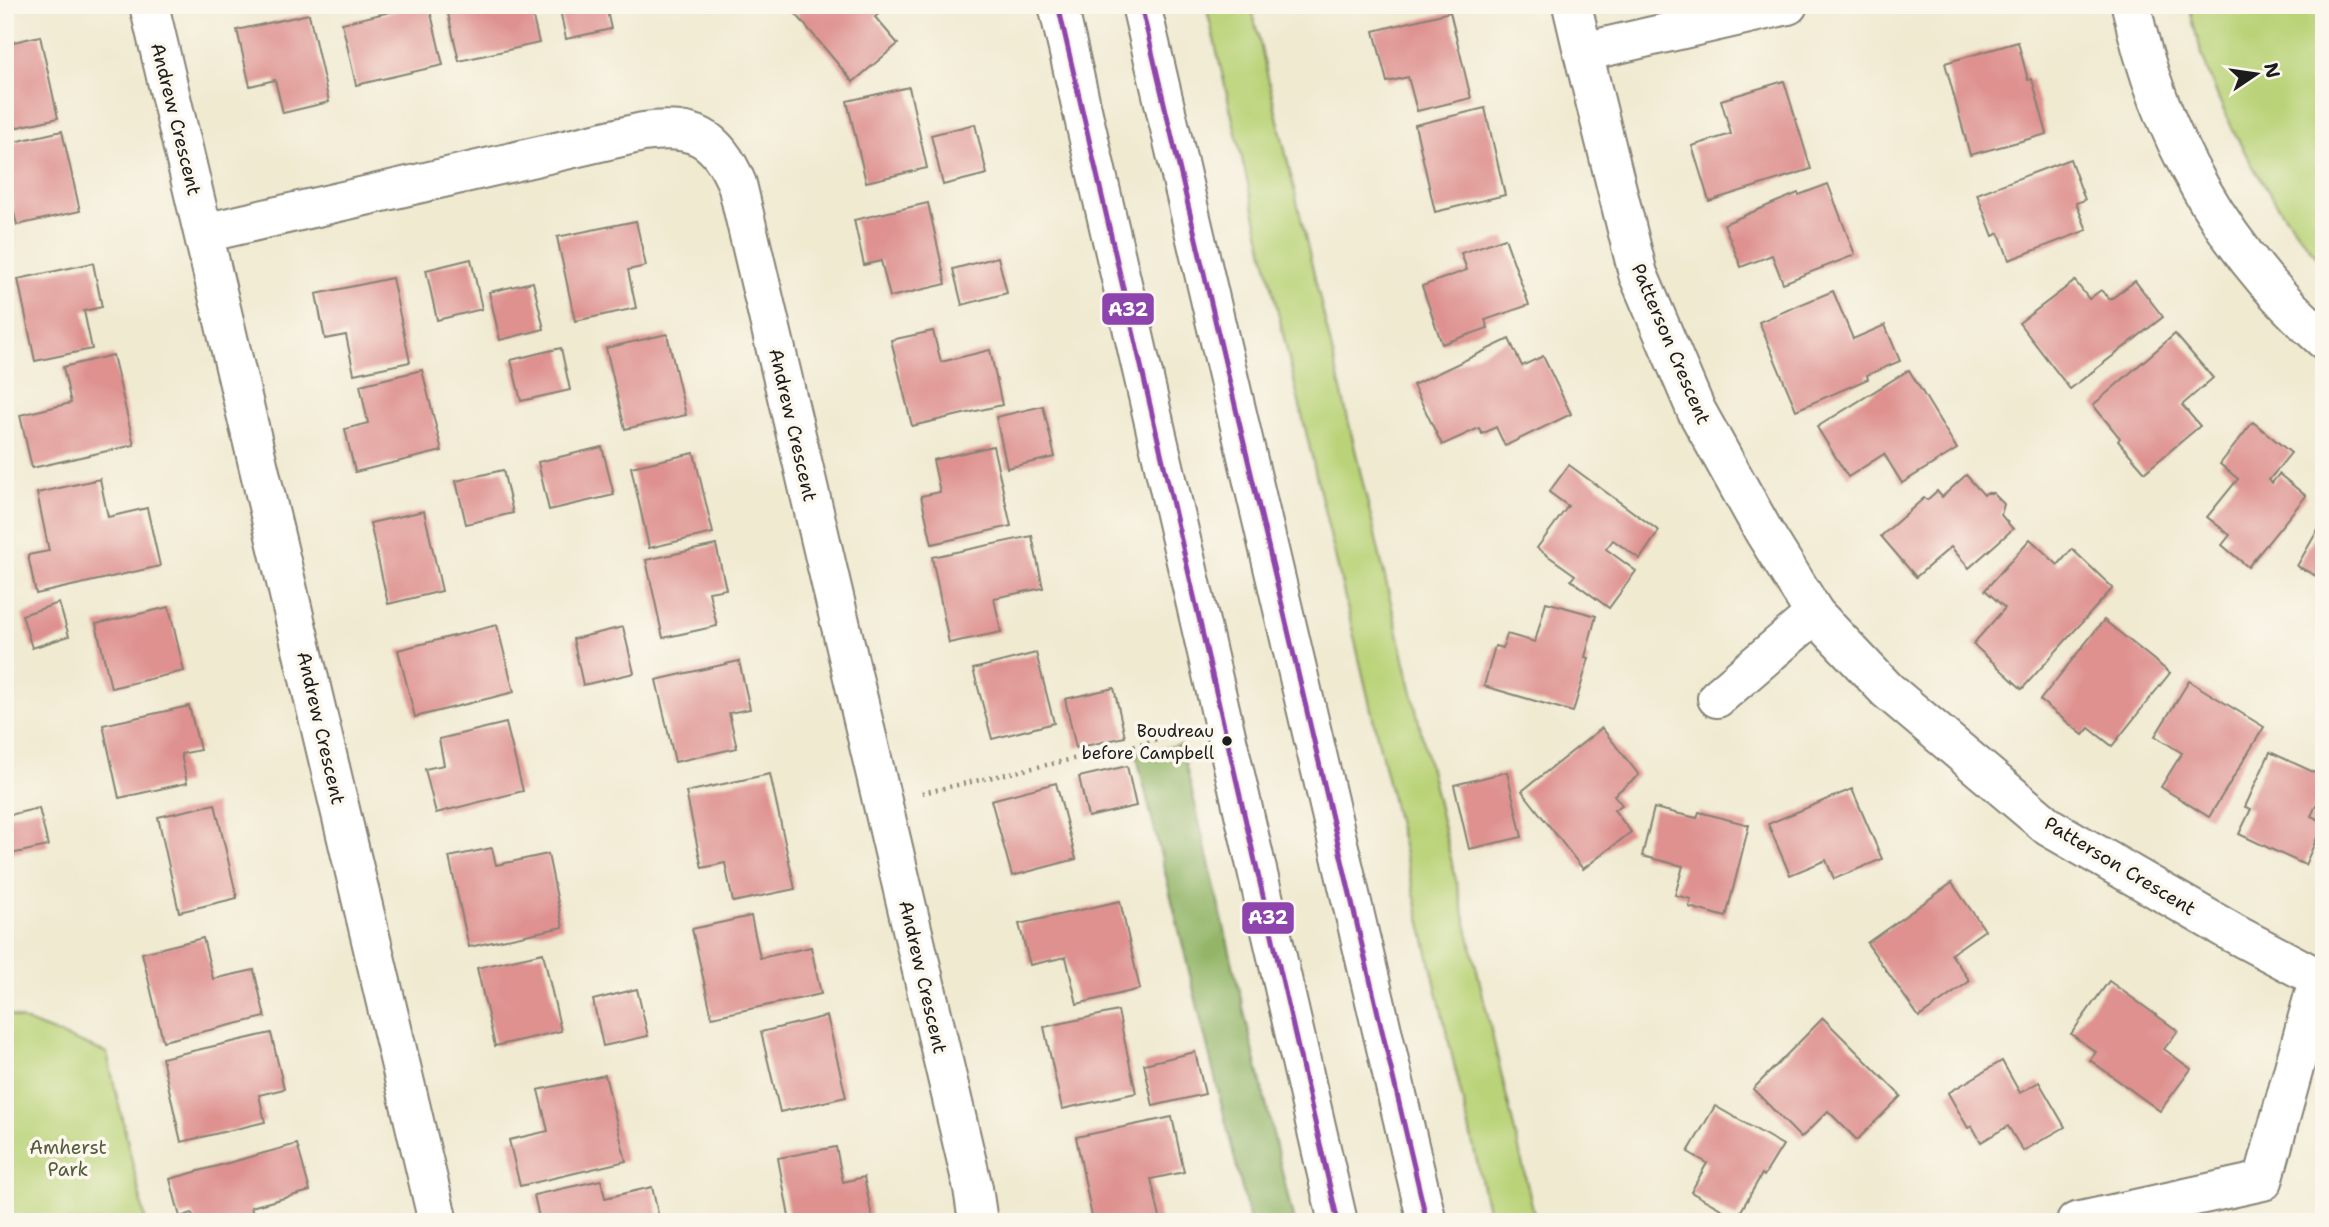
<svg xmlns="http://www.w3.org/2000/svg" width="2329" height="1227" font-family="'Shantell Sans',sans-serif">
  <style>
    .green { fill: #bad378; stroke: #6b784a; stroke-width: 2 }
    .forest { fill: #93b568; stroke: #586842; stroke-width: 2 }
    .building { fill: #de918f }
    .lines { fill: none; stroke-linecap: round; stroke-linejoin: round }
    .street-casing { stroke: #868376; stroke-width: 42 }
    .secondary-casing { stroke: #868376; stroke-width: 42 }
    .path { stroke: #868376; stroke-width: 4.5; stroke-dasharray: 2 5; stroke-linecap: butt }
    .street { stroke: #fff; stroke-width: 38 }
    .secondary { stroke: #fff; stroke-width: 38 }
    .bus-1-casing { stroke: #fbf7ec; stroke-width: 10 }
    .bus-1 { stroke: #8e44ad; stroke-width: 5 }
    .bus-dot { fill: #1c1c1c; stroke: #fbf7ec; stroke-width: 2.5 }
    .labels { text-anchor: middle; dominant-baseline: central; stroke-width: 7; stroke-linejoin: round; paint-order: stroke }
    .bus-label { font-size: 17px; fill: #1c1c1c; stroke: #fbf7ec; text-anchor: end }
    .street-label { font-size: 19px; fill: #1c1c1c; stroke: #fbf7ec }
    .park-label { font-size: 19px; fill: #535c3c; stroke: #fbf7ec }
    .line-badge { stroke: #fbf7ec; stroke-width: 2.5 }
    .badge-label { font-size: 19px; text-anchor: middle; font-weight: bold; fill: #fff }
  </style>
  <rect width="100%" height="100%" fill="#fbf7ec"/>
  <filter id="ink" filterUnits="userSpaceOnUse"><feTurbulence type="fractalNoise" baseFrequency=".0143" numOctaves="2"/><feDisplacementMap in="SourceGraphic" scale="14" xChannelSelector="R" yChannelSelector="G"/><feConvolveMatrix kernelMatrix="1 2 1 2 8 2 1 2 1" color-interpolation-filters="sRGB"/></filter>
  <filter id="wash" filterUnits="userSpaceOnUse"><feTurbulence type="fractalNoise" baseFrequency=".00686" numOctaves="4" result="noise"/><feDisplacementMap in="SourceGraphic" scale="28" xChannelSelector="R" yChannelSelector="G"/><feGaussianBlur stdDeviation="1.57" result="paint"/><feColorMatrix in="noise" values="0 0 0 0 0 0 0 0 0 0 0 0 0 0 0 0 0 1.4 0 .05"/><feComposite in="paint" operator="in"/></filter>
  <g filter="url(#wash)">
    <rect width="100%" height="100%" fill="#f0ead1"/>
    <!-- green -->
    <g class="green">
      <polygon points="1206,5 1251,5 1536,1222 1491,1222"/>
      <path d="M2189 5H2324V265C2259 189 2210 104 2189 5Z"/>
      <polygon points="5,1013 107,1053 146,1222 5,1222"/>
    </g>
    <!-- forest -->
    <polygon class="forest" points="1181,745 1294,1222 1250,1222 1136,753"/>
    <g id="blocks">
      <!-- building -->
      <g class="building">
        <polygon points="421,5 429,5 443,65 356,85 342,23"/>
        <polygon points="446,5 530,5 539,43 459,61"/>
        <polygon points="559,5 629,5 630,6 607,11 611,29 566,39"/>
        <polygon points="806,5 889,5 875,17 898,44 853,82 796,14"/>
        <polygon points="1450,12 1471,98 1417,111 1408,77 1387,82 1374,31"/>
        <polygon points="309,14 329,102 283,113 275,80 250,86 237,30"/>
        <polygon points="40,36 58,118 5,130 5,44"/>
        <polygon points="2018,42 2028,80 2032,79 2047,134 1970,155 1945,63"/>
        <polygon points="1784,81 1811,169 1709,201 1692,146 1731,134 1721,100"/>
        <polygon points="909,87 927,168 866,182 847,101"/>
        <polygon points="1485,108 1505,195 1435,212 1415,125"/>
        <polygon points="975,124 987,174 943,185 931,135"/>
        <polygon points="62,131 80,211 17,225 5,176 5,144"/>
        <polygon points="2070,159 2085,200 2076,203 2087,230 2009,260 1999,233 1993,236 1977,194"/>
        <polygon points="1828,184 1855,255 1783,283 1772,255 1741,267 1724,224 1798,193 1799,195"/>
        <polygon points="928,203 946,284 890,297 881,261 864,265 854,220"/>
        <polygon points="636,221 646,266 628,270 636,308 575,321 557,237"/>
        <polygon points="1505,238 1529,305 1485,320 1488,328 1442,344 1422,286 1467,270 1461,253"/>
        <polygon points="998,257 1007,293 962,305 953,269"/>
        <polygon points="471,259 482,309 437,320 426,270"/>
        <polygon points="93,263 102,307 84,311 92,349 35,361 18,279"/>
        <polygon points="392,278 410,362 354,374 346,335 325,339 316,294"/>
        <polygon points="2075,281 2089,299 2101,290 2110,300 2135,281 2163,317 2070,389 2019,323"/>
        <polygon points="533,282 544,329 500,340 489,292"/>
        <polygon points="1833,291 1853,339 1885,325 1900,361 1867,375 1868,379 1796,410 1759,322"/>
        <polygon points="933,331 941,362 990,350 1002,405 912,426 891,340"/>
        <polygon points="667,334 686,415 625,429 606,348"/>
        <polygon points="2175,334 2213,378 2182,405 2200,426 2145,472 2118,441 2120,438 2093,405"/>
        <polygon points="1509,339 1522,366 1543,356 1571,414 1505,446 1496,427 1482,434 1479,428 1442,445 1413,385"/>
        <polygon points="561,348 570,390 521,401 511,360"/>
        <polygon points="113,355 134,445 32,468 20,415 71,403 63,367"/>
        <polygon points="422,370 442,451 355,472 345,429 368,423 360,385"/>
        <polygon points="1909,370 1957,449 1902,483 1884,454 1848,477 1817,427"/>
        <polygon points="1043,406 1055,457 1007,468 996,417"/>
        <polygon points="2253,422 2291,453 2269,480 2272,483 2279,474 2306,496 2248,567 2222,545 2230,535 2207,517 2238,479 2220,464"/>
        <polygon points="993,446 1011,526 932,544 921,496 940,492 933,460"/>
        <polygon points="602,447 614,495 549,510 538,462"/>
        <polygon points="694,453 713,533 649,548 631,467"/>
        <polygon points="1569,465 1659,531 1640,559 1613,540 1606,549 1636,571 1609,608 1571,580 1575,575 1537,548 1568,506 1549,492"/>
        <polygon points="503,470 513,513 466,524 456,481"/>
        <polygon points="1966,475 1984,495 1986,493 1993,493 2004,504 2001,515 2013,529 1969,568 1951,547 1916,577 1881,536 1924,498 1927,500 1937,491 1942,497"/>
        <polygon points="100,479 108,517 147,508 160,566 36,594 28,555 49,551 37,493"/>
        <polygon points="424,511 442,591 388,604 370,523"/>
        <polygon points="2324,519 2324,580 2297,566"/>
        <polygon points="1032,536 1043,588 994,598 1001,632 949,643 932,557"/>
        <polygon points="2030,539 2058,565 2072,549 2113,588 2022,689 1973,644 2005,608 1985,590"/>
        <polygon points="716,545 726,589 709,592 717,626 663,638 646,560"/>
        <polygon points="1546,602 1596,616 1585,657 1589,658 1573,712 1484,686 1495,646 1503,648 1507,634 1535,642"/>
        <polygon points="59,603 69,636 32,648 22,615"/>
        <polygon points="169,607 184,671 111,688 96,624"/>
        <polygon points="2104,620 2170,673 2112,746 2089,728 2083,735 2040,700"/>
        <polygon points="497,625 514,692 415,717 398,650"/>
        <polygon points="623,627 634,673 583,685 573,639"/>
        <polygon points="1036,653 1054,723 992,739 973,669"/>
        <polygon points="739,661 750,709 729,713 737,748 675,762 656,680"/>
        <polygon points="2189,681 2264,727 2209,817 2161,787 2182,753 2155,736"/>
        <polygon points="1114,688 1125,737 1076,748 1065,699"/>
        <polygon points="189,706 200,750 181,754 187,783 119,798 103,725"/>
        <polygon points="506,723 523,791 436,813 425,769 444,765 439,739"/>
        <polygon points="1602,728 1639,775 1614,795 1622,805 1614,810 1631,832 1583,869 1522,791"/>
        <polygon points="2270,752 2324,777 2324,788 2311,816 2324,822 2305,865 2239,834 2251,809 2245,807"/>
        <polygon points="1127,766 1136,806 1088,817 1079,777"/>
        <polygon points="1507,772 1522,837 1469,849 1454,785"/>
        <polygon points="770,774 795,889 733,902 725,863 702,868 686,792"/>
        <polygon points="1056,783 1076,859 1012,876 991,800"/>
        <polygon points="1852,789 1882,859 1834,879 1826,860 1790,875 1768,824"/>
        <polygon points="215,804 237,898 179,912 158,817"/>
        <polygon points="39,808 48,846 6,855 5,816"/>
        <polygon points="1654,808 1697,818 1699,812 1749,825 1726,917 1689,907 1691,899 1675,895 1683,866 1642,856"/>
        <polygon points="492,848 496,865 548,854 563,927 469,947 449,857"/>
        <polygon points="1952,883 1985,930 1951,954 1970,981 1919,1017 1867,943"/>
        <polygon points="1120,901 1140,989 1077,1004 1066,957 1030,965 1019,924"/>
        <polygon points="751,916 760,958 811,947 821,994 712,1017 692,929"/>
        <polygon points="203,938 213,979 254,970 265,1017 163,1041 142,953"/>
        <polygon points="543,953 561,1031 495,1046 477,968"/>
        <polygon points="2109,981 2178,1031 2164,1049 2191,1069 2160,1111 2090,1060 2096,1052 2071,1034"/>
        <polygon points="637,989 648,1036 603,1046 593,1000"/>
        <polygon points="1118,1011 1136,1093 1062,1109 1044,1027"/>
        <polygon points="827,1016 846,1097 780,1112 761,1032"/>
        <polygon points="1823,1018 1901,1096 1857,1140 1828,1111 1801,1138 1753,1089"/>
        <polygon points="271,1033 284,1089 259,1095 265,1122 181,1142 162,1058"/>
        <polygon points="1195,1052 1205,1094 1153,1106 1144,1064"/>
        <polygon points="2002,1061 2020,1093 2039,1082 2065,1127 2023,1151 2008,1126 1981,1142 1972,1126 1968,1128 1948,1093"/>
        <polygon points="605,1075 626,1161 520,1186 509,1140 548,1131 538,1090"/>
        <polygon points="1715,1106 1783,1145 1764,1176 1762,1174 1737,1218 1691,1192 1707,1163 1688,1152"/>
        <polygon points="1172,1117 1184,1172 1151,1179 1161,1222 1093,1222 1076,1137"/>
        <polygon points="297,1144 310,1191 251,1207 255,1222 195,1222 192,1213 180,1217 170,1179"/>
        <polygon points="836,1147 843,1182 864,1177 873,1222 790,1222 778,1158"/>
        <polygon points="601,1180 605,1198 652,1187 660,1222 540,1222 534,1195"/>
      </g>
    </g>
  </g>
  <g filter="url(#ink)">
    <use href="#blocks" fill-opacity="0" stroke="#868376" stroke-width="2"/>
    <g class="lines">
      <!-- street casing -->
      <g class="street-casing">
        <g id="street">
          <polyline points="149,5 438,1222"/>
          <polyline points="1572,5 1583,52"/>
          <polyline points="1788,5 1583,52 1638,274 1696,410 1764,532 1815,614 1887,690 2049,827 2233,933 2324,981"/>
          <path d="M2131 5C2158 134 2225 253 2324 340"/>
          <path d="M204 233 643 132C693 125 717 136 737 184L973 1188 978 1222"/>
          <polyline points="1717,698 1815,614"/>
          <polyline points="2076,1222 2263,1181 2318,980"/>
        </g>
      </g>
      <!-- secondary casing -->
      <g class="secondary-casing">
        <g id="secondary">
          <polyline points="1058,5 1338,1222"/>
          <polyline points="1141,5 1427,1222"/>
        </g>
      </g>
      <!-- path -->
      <polyline class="path" points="922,793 1184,734"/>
      <!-- street -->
      <use href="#street" class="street"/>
      <!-- secondary -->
      <use href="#secondary" class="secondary"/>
      <!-- bus-1 casing -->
      <g class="bus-1-casing">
        <g id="bus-1">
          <polyline points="1058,5 1338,1222"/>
          <polyline points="1141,5 1427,1222"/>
        </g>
      </g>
      <!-- bus-1 -->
      <use href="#bus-1" class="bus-1"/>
    </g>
  </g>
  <!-- markers -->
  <circle class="bus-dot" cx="1227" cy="741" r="6"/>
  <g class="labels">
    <!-- bus labels -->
    <g class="bus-label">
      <text x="1214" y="731">Boudreau<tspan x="1214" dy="22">before Campbell</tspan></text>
    </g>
    <!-- street labels -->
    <g class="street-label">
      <text transform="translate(176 119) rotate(76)">Andrew Crescent</text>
      <text transform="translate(1671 344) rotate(67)">Patterson Crescent</text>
      <text transform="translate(793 425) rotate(77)">Andrew Crescent</text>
      <text transform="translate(321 728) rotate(77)">Andrew Crescent</text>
      <text transform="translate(2120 866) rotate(31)">Patterson Crescent</text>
      <text transform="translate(923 977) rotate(77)">Andrew Crescent</text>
    </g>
    <!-- park labels -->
    <g class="park-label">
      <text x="68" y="1147">Amherst<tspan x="68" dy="22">Park</tspan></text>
    </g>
  </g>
  <g class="line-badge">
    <rect x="1101" y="292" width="54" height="34" rx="7" fill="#8e44ad"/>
    <rect x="1241" y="901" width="54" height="34" rx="7" fill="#8e44ad"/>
  </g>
  <g class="badge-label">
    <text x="1128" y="316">A32</text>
    <text x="1268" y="924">A32</text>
  </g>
  <!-- margin -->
  <rect width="2329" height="1227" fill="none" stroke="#fbf7ec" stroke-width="28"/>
  <!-- north arrow -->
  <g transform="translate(2256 74) rotate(77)" stroke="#fbf7ec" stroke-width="5" paint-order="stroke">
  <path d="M0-5L12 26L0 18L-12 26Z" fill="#1c1c1c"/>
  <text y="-10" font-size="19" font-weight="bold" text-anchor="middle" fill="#1c1c1c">N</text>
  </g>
</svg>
